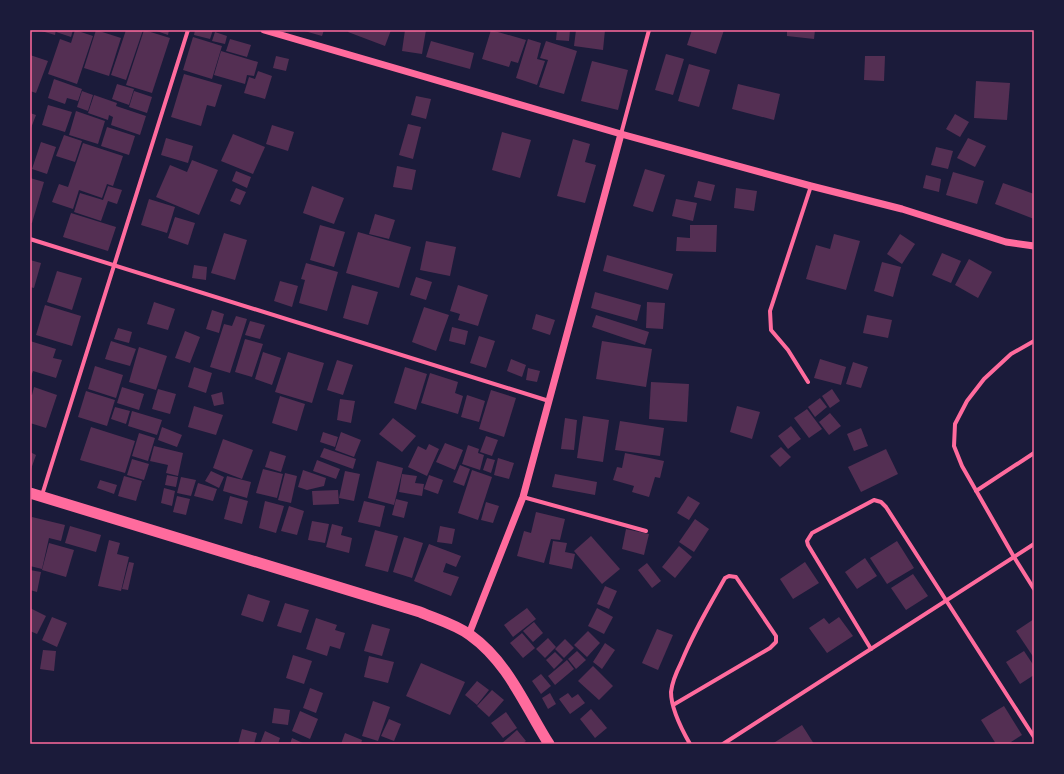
<svg xmlns="http://www.w3.org/2000/svg" width="1064" height="774" font-family="Spectral,serif">
  <style>
    .building { fill: #542f53 }
    .lines { fill: none; stroke-linecap: round; stroke-linejoin: round }
    .minor { stroke: #ff6b9d; stroke-width: 4 }
    .tertiary { stroke: #ff6b9d; stroke-width: 7 }
    .trunk { stroke: #ff6b9d; stroke-width: 11 }
    .neatline { fill: none; stroke: #ff6b9d; stroke-width: 1.5 }
  </style>
  <rect width="100%" height="100%" fill="#1b1b3a"/>
  <!-- building -->
  <g class="building">
    <polygon points="38,30 56,30 55,35"/>
    <polygon points="57,30 73,30 71,37 56,32"/>
    <polygon points="75,30 93,36 77,84 48,74 60,39 71,43"/>
    <polygon points="96,30 121,38 109,76 84,68"/>
    <polygon points="126,30 143,30 126,80 111,75"/>
    <polygon points="144,30 170,38 152,93 126,85"/>
    <polygon points="154,30 169,30 168,35"/>
    <polygon points="195,30 213,30 210,39 194,35"/>
    <polygon points="301,30 324,30 322,36"/>
    <polygon points="349,30 391,30 385,46 348,32"/>
    <polygon points="405,30 426,30 422,54 402,51"/>
    <polygon points="491,30 526,40 518,63 511,61 509,67 482,59"/>
    <polygon points="557,30 570,30 569,41 556,40"/>
    <polygon points="576,30 605,30 603,50 574,46"/>
    <polygon points="692,30 724,30 716,54 687,45"/>
    <polygon points="787,30 815,30 814,39 787,36"/>
    <polygon points="215,32 227,36 225,44 212,41"/>
    <polygon points="193,37 222,46 212,79 183,70"/>
    <polygon points="230,39 251,45 247,57 226,51"/>
    <polygon points="528,39 541,43 537,59 545,61 537,85 516,78"/>
    <polygon points="431,41 474,53 470,69 426,57"/>
    <polygon points="546,41 577,51 564,94 539,87 548,60 540,58"/>
    <polygon points="221,51 258,62 254,76 247,75 245,84 214,75"/>
    <polygon points="666,54 684,59 673,95 655,90"/>
    <polygon points="30,55 48,61 36,93 30,91"/>
    <polygon points="276,56 289,59 286,71 273,68"/>
    <polygon points="865,56 885,56 884,81 864,80"/>
    <polygon points="592,61 628,70 618,110 581,101"/>
    <polygon points="689,64 710,70 699,107 678,101"/>
    <polygon points="258,71 272,76 265,99 244,93 249,77 255,79"/>
    <polygon points="184,74 222,85 215,107 207,105 201,126 171,117"/>
    <polygon points="54,79 82,89 78,101 67,98 65,104 48,98"/>
    <polygon points="976,81 1010,83 1007,120 974,118"/>
    <polygon points="117,84 134,89 129,105 112,99"/>
    <polygon points="738,84 780,94 774,120 732,109"/>
    <polygon points="82,91 93,95 88,111 77,107"/>
    <polygon points="134,91 152,97 147,113 129,107"/>
    <polygon points="94,95 117,103 116,106 146,116 140,135 111,125 113,117 109,115 108,120 88,113"/>
    <polygon points="416,96 431,99 426,119 411,115"/>
    <polygon points="48,105 72,112 65,132 42,125"/>
    <polygon points="76,111 105,121 98,144 69,135"/>
    <polygon points="30,113 36,115 31,128 30,128"/>
    <polygon points="955,114 969,122 960,137 946,129"/>
    <polygon points="408,124 421,127 413,159 399,155"/>
    <polygon points="272,125 294,132 288,151 266,144"/>
    <polygon points="107,127 135,136 129,155 101,146"/>
    <polygon points="502,132 531,140 520,178 492,170"/>
    <polygon points="233,134 265,147 253,174 221,161"/>
    <polygon points="64,135 82,141 75,162 56,156"/>
    <polygon points="166,138 193,146 188,163 161,155"/>
    <polygon points="968,138 986,146 975,167 957,158"/>
    <polygon points="573,139 590,144 585,162 596,165 585,203 557,196"/>
    <polygon points="41,142 56,147 47,174 32,169"/>
    <polygon points="83,143 123,156 113,186 107,184 102,198 79,190 73,209 52,202 59,184 68,187"/>
    <polygon points="936,147 953,151 948,169 931,165"/>
    <polygon points="192,160 218,170 199,215 156,197 170,165 187,172"/>
    <polygon points="397,166 416,170 412,190 393,187"/>
    <polygon points="645,169 665,175 653,212 633,206"/>
    <polygon points="236,171 251,177 247,188 232,181"/>
    <polygon points="953,172 984,181 977,204 946,195"/>
    <polygon points="926,175 941,179 939,192 923,188"/>
    <polygon points="30,178 44,182 32,223 30,223"/>
    <polygon points="698,181 715,185 711,201 694,197"/>
    <polygon points="1003,183 1034,194 1034,219 995,204"/>
    <polygon points="108,186 122,190 117,204 108,201 101,221 74,212 80,193 103,200"/>
    <polygon points="312,186 344,198 334,224 303,213"/>
    <polygon points="236,188 246,192 240,205 230,201"/>
    <polygon points="736,188 757,191 754,211 734,208"/>
    <polygon points="149,199 175,207 167,233 141,225"/>
    <polygon points="676,199 697,203 693,221 672,216"/>
    <polygon points="71,213 116,227 108,251 63,237"/>
    <polygon points="375,214 395,220 389,239 369,234"/>
    <polygon points="175,217 195,223 188,245 168,238"/>
    <polygon points="320,225 345,232 334,267 310,260"/>
    <polygon points="690,225 717,225 716,252 676,251 677,237 690,238"/>
    <polygon points="358,232 411,247 399,288 346,273"/>
    <polygon points="224,233 247,240 235,280 211,273"/>
    <polygon points="834,234 860,241 846,290 806,279 816,245 830,249"/>
    <polygon points="900,234 915,244 902,264 887,254"/>
    <polygon points="426,241 456,247 450,276 420,270"/>
    <polygon points="942,253 961,261 951,283 932,275"/>
    <polygon points="607,255 673,274 668,290 603,271"/>
    <polygon points="969,259 992,272 978,298 955,285"/>
    <polygon points="30,260 41,263 34,288 30,287"/>
    <polygon points="882,262 901,267 893,297 874,291"/>
    <polygon points="306,263 338,272 327,311 299,303 305,280 301,279"/>
    <polygon points="194,265 207,267 206,280 192,278"/>
    <polygon points="57,271 82,278 72,310 47,302"/>
    <polygon points="416,277 432,282 426,300 410,295"/>
    <polygon points="280,281 298,286 292,307 274,301"/>
    <polygon points="352,285 378,292 368,325 343,318"/>
    <polygon points="458,285 488,295 478,326 458,320 460,314 450,311"/>
    <polygon points="595,292 641,305 637,321 591,308"/>
    <polygon points="154,302 175,309 168,330 147,324"/>
    <polygon points="647,302 665,303 663,329 646,328"/>
    <polygon points="45,305 81,316 72,346 36,335"/>
    <polygon points="424,307 449,315 436,351 412,342"/>
    <polygon points="212,310 224,314 219,333 206,329"/>
    <polygon points="536,314 555,320 550,335 532,329"/>
    <polygon points="596,315 649,332 645,345 592,327"/>
    <polygon points="867,315 892,320 888,338 863,333"/>
    <polygon points="236,316 247,319 230,373 210,367 224,324 232,326"/>
    <polygon points="250,321 265,325 260,339 245,335"/>
    <polygon points="452,327 468,331 465,345 449,341"/>
    <polygon points="118,328 132,332 129,343 114,339"/>
    <polygon points="185,331 200,337 190,363 175,358"/>
    <polygon points="479,336 495,341 486,368 470,363"/>
    <polygon points="245,339 263,344 252,377 235,372"/>
    <polygon points="30,341 56,349 53,358 62,360 56,378 33,371 30,379"/>
    <polygon points="111,341 136,349 130,366 105,359"/>
    <polygon points="602,341 652,349 646,387 596,379"/>
    <polygon points="139,347 167,356 156,390 129,382"/>
    <polygon points="263,352 281,358 272,385 255,379"/>
    <polygon points="288,352 324,363 312,403 275,392"/>
    <polygon points="511,359 526,365 522,377 507,371"/>
    <polygon points="820,359 846,367 841,385 814,378"/>
    <polygon points="337,360 353,365 343,395 327,390"/>
    <polygon points="853,362 868,367 861,388 846,384"/>
    <polygon points="95,366 123,375 116,398 88,389"/>
    <polygon points="194,367 212,373 206,393 188,387"/>
    <polygon points="405,367 427,374 416,410 394,403"/>
    <polygon points="528,368 540,371 537,382 526,380"/>
    <polygon points="430,373 458,382 455,393 463,396 458,414 421,403"/>
    <polygon points="651,382 689,384 687,422 649,419"/>
    <polygon points="34,387 57,395 46,428 30,423 30,394 32,395"/>
    <polygon points="122,387 144,394 139,410 117,403"/>
    <polygon points="158,389 176,394 170,414 152,409"/>
    <polygon points="832,389 840,401 830,408 822,396"/>
    <polygon points="491,390 516,398 504,437 479,429"/>
    <polygon points="86,391 115,400 107,426 78,417"/>
    <polygon points="222,392 224,404 214,406 211,395"/>
    <polygon points="467,395 485,401 479,422 461,417"/>
    <polygon points="280,396 305,404 297,431 272,423"/>
    <polygon points="820,398 827,407 815,417 808,407"/>
    <polygon points="340,399 355,401 351,423 337,420"/>
    <polygon points="194,406 223,415 216,435 188,427"/>
    <polygon points="737,406 760,412 752,439 730,432"/>
    <polygon points="115,407 130,411 126,424 111,419"/>
    <polygon points="807,409 822,429 809,438 794,418"/>
    <polygon points="132,411 162,420 157,435 128,426"/>
    <polygon points="830,413 841,426 829,435 819,422"/>
    <polygon points="583,416 609,420 603,462 577,458"/>
    <polygon points="393,418 416,436 402,452 379,434"/>
    <polygon points="565,418 577,420 574,450 561,449"/>
    <polygon points="620,421 664,428 660,456 615,450"/>
    <polygon points="791,426 801,439 788,449 778,436"/>
    <polygon points="91,427 135,441 125,473 80,460"/>
    <polygon points="162,427 182,435 177,447 158,440"/>
    <polygon points="861,428 868,446 854,451 847,434"/>
    <polygon points="323,432 338,437 335,447 320,442"/>
    <polygon points="341,432 361,440 354,457 335,450"/>
    <polygon points="139,433 155,438 148,461 132,456"/>
    <polygon points="486,436 498,440 492,456 480,452"/>
    <polygon points="223,439 253,450 242,479 213,468"/>
    <polygon points="445,443 463,450 455,470 436,462"/>
    <polygon points="429,444 439,449 427,476 408,467 418,446 426,450"/>
    <polygon points="468,445 479,449 478,453 484,455 480,470 462,464"/>
    <polygon points="154,446 183,453 178,476 166,473 168,465 150,461"/>
    <polygon points="781,447 791,457 780,467 770,456"/>
    <polygon points="324,448 356,459 353,469 320,457"/>
    <polygon points="886,449 898,474 861,492 848,467"/>
    <polygon points="270,451 286,456 281,472 265,467"/>
    <polygon points="30,452 36,455 31,469 30,469"/>
    <polygon points="625,453 664,461 660,478 655,477 649,497 632,492 634,486 613,480 617,467 622,468"/>
    <polygon points="487,458 495,460 491,473 483,470"/>
    <polygon points="498,458 514,463 509,479 494,475"/>
    <polygon points="132,459 149,464 144,480 127,475"/>
    <polygon points="317,460 340,469 336,479 313,471"/>
    <polygon points="377,461 403,468 394,505 368,498"/>
    <polygon points="460,465 470,469 464,486 453,482"/>
    <polygon points="263,469 283,474 277,498 256,493"/>
    <polygon points="303,470 326,478 324,486 307,490 298,487"/>
    <polygon points="472,470 492,477 478,520 458,513"/>
    <polygon points="211,471 224,477 219,488 205,481"/>
    <polygon points="345,471 360,474 354,501 339,498"/>
    <polygon points="285,473 297,476 291,503 278,500"/>
    <polygon points="402,474 417,476 415,483 424,484 422,496 399,492"/>
    <polygon points="555,474 597,482 595,495 552,487"/>
    <polygon points="167,475 178,477 176,487 165,485"/>
    <polygon points="429,475 443,480 438,494 424,489"/>
    <polygon points="124,476 142,481 136,501 118,496"/>
    <polygon points="227,476 251,482 247,498 223,491"/>
    <polygon points="181,477 196,480 191,496 177,493"/>
    <polygon points="100,480 117,485 114,494 97,488"/>
    <polygon points="198,483 217,489 213,501 194,496"/>
    <polygon points="164,488 175,491 172,506 161,503"/>
    <polygon points="338,490 339,504 313,505 312,491"/>
    <polygon points="177,496 190,499 186,515 173,512"/>
    <polygon points="230,496 248,501 242,524 224,519"/>
    <polygon points="688,496 700,503 689,520 677,513"/>
    <polygon points="396,499 408,502 404,518 392,515"/>
    <polygon points="265,501 284,506 276,533 259,528"/>
    <polygon points="364,501 385,506 380,527 358,522"/>
    <polygon points="486,502 499,506 493,523 481,520"/>
    <polygon points="289,506 304,511 297,535 281,531"/>
    <polygon points="536,512 565,519 560,540 551,539 544,563 517,556 524,531 531,533"/>
    <polygon points="32,517 65,525 61,541 49,538 42,569 30,566 30,524"/>
    <polygon points="695,519 709,529 694,552 679,542"/>
    <polygon points="312,521 329,524 325,543 308,540"/>
    <polygon points="332,524 343,527 341,535 352,538 349,553 326,547"/>
    <polygon points="70,526 101,535 96,552 65,543"/>
    <polygon points="440,526 455,529 452,544 437,542"/>
    <polygon points="626,529 649,534 644,555 622,549"/>
    <polygon points="375,530 398,536 388,572 365,566"/>
    <polygon points="591,536 620,569 602,584 574,551"/>
    <polygon points="404,537 423,543 412,578 393,572"/>
    <polygon points="109,540 120,543 117,554 129,557 121,591 98,586"/>
    <polygon points="553,541 567,543 565,552 575,554 572,569 549,564"/>
    <polygon points="897,541 914,568 887,584 870,558"/>
    <polygon points="49,543 74,550 66,577 42,570"/>
    <polygon points="429,544 461,556 456,567 446,563 443,572 459,577 451,596 414,581"/>
    <polygon points="679,546 692,557 675,578 662,567"/>
    <polygon points="865,558 877,576 857,589 845,572"/>
    <polygon points="129,562 134,563 128,590 122,589"/>
    <polygon points="805,562 819,583 793,599 780,579"/>
    <polygon points="647,563 661,581 652,588 638,570"/>
    <polygon points="30,570 41,572 37,592 30,590"/>
    <polygon points="913,574 928,596 906,610 891,588"/>
    <polygon points="605,586 617,591 609,609 597,604"/>
    <polygon points="248,594 270,601 263,622 241,615"/>
    <polygon points="285,603 309,610 301,633 277,626"/>
    <polygon points="30,608 46,616 37,634 30,631"/>
    <polygon points="527,608 536,619 513,637 504,625"/>
    <polygon points="597,608 613,617 604,634 588,626"/>
    <polygon points="52,617 67,623 57,647 42,640"/>
    <polygon points="839,617 853,636 827,653 809,628 824,618 829,624"/>
    <polygon points="316,618 337,625 335,630 345,633 340,649 330,646 327,656 306,649"/>
    <polygon points="1034,619 1034,658 1016,631"/>
    <polygon points="534,622 543,633 533,642 523,631"/>
    <polygon points="372,624 390,629 382,656 364,651"/>
    <polygon points="657,629 673,635 658,670 642,663"/>
    <polygon points="588,631 600,643 587,657 574,645"/>
    <polygon points="522,633 535,648 523,658 510,643"/>
    <polygon points="548,638 556,647 545,658 536,649"/>
    <polygon points="565,639 574,648 564,658 555,649"/>
    <polygon points="605,643 615,650 602,669 593,662"/>
    <polygon points="43,650 56,651 54,671 40,669"/>
    <polygon points="577,651 586,660 576,669 568,659"/>
    <polygon points="1024,651 1034,666 1034,675 1020,684 1006,662"/>
    <polygon points="555,652 563,660 554,669 546,660"/>
    <polygon points="293,655 312,661 304,684 286,678"/>
    <polygon points="369,656 394,662 388,683 364,677"/>
    <polygon points="567,660 574,669 555,685 548,676"/>
    <polygon points="421,663 465,682 450,715 406,696"/>
    <polygon points="593,666 613,686 599,700 578,681"/>
    <polygon points="541,674 551,686 541,694 532,681"/>
    <polygon points="477,681 489,690 477,705 465,695"/>
    <polygon points="310,688 323,693 316,713 303,708"/>
    <polygon points="492,690 504,700 489,717 477,706"/>
    <polygon points="550,693 556,704 548,709 542,698"/>
    <polygon points="568,693 572,698 578,694 585,703 570,714 559,699"/>
    <polygon points="373,701 390,707 378,741 362,736"/>
    <polygon points="1004,706 1022,735 1008,744 996,744 981,720"/>
    <polygon points="274,708 290,710 288,725 272,723"/>
    <polygon points="591,709 607,728 595,738 580,719"/>
    <polygon points="300,711 318,719 310,739 292,731"/>
    <polygon points="506,712 517,728 503,738 491,723"/>
    <polygon points="389,719 401,724 394,741 381,736"/>
    <polygon points="802,725 814,744 772,744"/>
    <polygon points="242,729 257,733 254,744 238,744"/>
    <polygon points="517,730 526,741 522,744 501,744"/>
    <polygon points="265,731 280,738 278,744 260,744"/>
    <polygon points="345,733 362,740 361,744 341,744"/>
    <polygon points="292,738 305,744 290,744"/>
  </g>
  <g class="lines">
    <!-- minor -->
    <g class="minor">
      <polyline points="621,134 649,30"/>
      <polyline points="30,239 549,401"/>
      <polyline points="1034,341 1011,354 984,379 967,401 955,424 954,446 962,466 1014,557 1034,589"/>
      <polyline points="808,382 788,350 771,330 770,311 811,186"/>
      <polyline points="976,491 1034,453"/>
      <polyline points="42,495 188,30"/>
      <polyline points="523,497 646,531"/>
      <polyline points="871,649 808,545 807,541 812,533 874,500 881,502 886,507 1034,737"/>
      <path d="M673 705 770 648 776 642V636L736 577 729 576 725 578C709 606 693 633 681 663 676 673 672 682 671 692 671 708 682 730 690 744"/>
      <polyline points="723,744 1034,544"/>
    </g>
    <!-- tertiary -->
    <g class="tertiary">
      <polyline points="264,30 621,134 811,186 902,209 1006,242 1034,246"/>
      <polyline points="469,634 523,497 621,134"/>
    </g>
    <!-- trunk -->
    <path class="trunk" d="M30 493 420 612C436 619 455 624 470 635 508 662 525 706 549 744"/>
  </g>
  <!-- border -->
  <rect width="1064" height="774" fill="none" stroke="#1b1b3a" stroke-width="62"/>
  <rect x="31" y="31" width="1002" height="712" class="neatline"/>
</svg>
